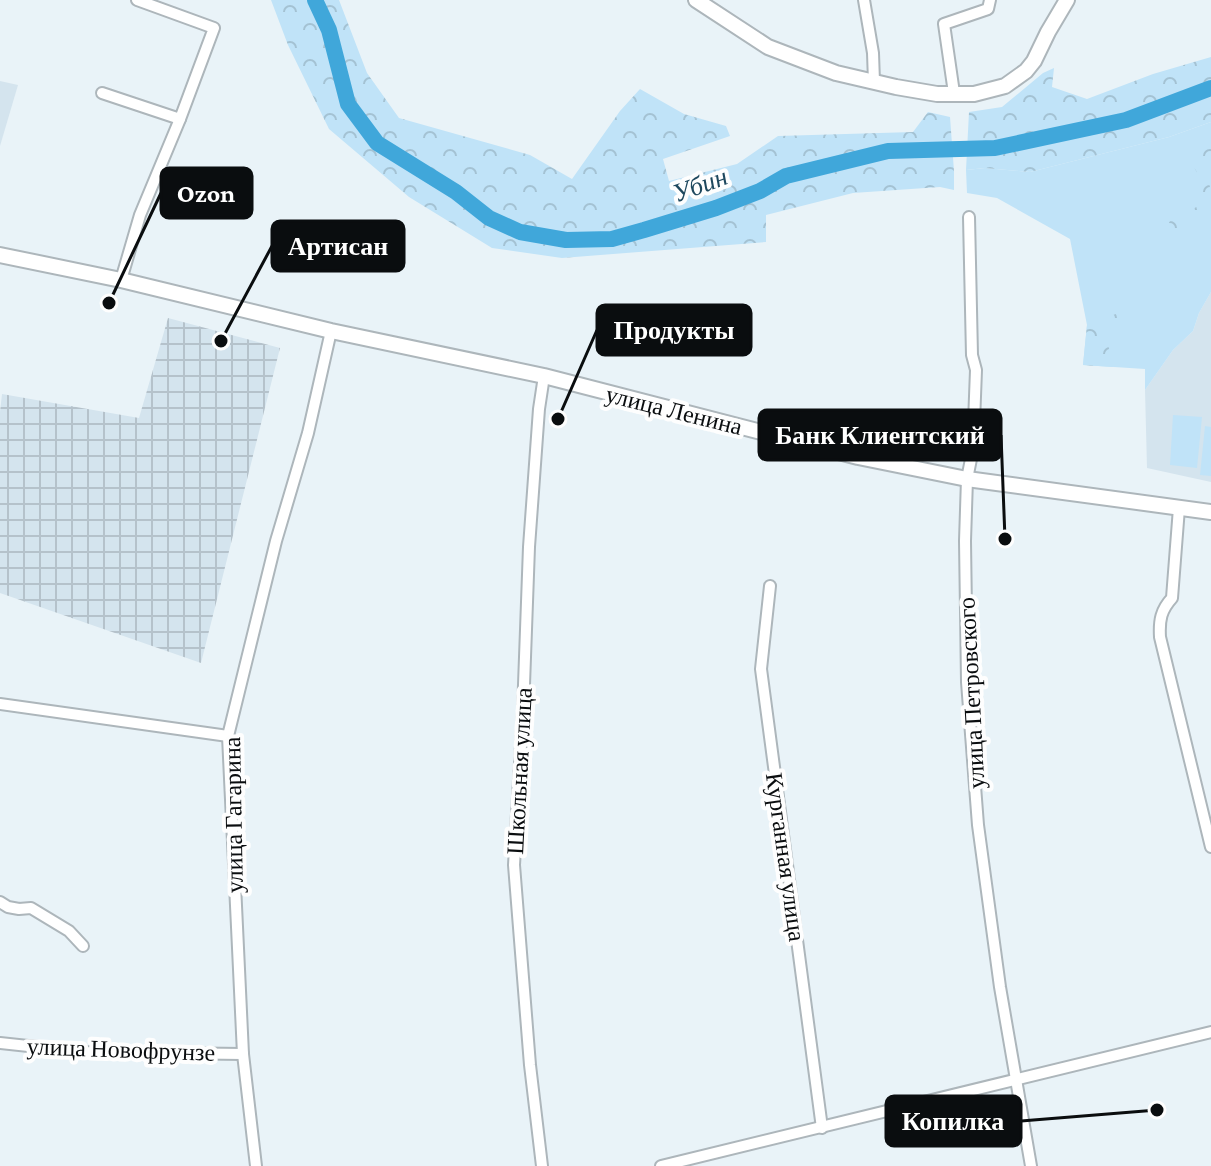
<svg xmlns="http://www.w3.org/2000/svg" width="1211" height="1166" font-family="'Crimson Pro',serif">
  <style>
    .built { fill: #d4e4ee }
    .industrial { fill: url(#industrial-grid) }
    .green { fill: #c0e3f8 }
    .forest { fill: url(#forest-crowns) }
    .lines { fill: none; stroke-linecap: round; stroke-linejoin: round }
    .river { stroke: #40a7da; stroke-width: 16 }
    .street-casing { stroke: #adb6bb; stroke-width: 14 }
    .secondary-casing { stroke: #adb6bb; stroke-width: 18 }
    .street { stroke: #fff; stroke-width: 10 }
    .secondary { stroke: #fff; stroke-width: 14 }
    .labels { text-anchor: middle; dominant-baseline: central; stroke-width: 8; stroke-linejoin: round; paint-order: stroke }
    .street-label { font-size: 24px; fill: #0a0d0f; stroke: #fefefe }
    .water-label { font-size: 26px; font-style: italic; fill: #1e485e; stroke: #fefefe }
    .leader { fill: none; stroke: #0a0d0f; stroke-width: 3 }
    .callout-dot { fill: #0a0d0f; stroke: #fefefe; stroke-width: 3 }
    .callout { fill: #0a0d0f; stroke: #0a0d0f; stroke-width: 3 }
    .callout-label { font-size: 26px; text-anchor: middle; font-weight: bold; fill: #fff }
  </style>
  <defs>
    <pattern id="industrial-grid" width="8" height="8" patternUnits="userSpaceOnUse" patternTransform="scale(2)"><rect width="8" height="8" fill="#d4e4ee"/><path d="M0 4h8M4 0v8" fill="none" stroke="#b5c2cb"/></pattern>
    <pattern id="forest-crowns" width="20" height="18" patternUnits="userSpaceOnUse" patternTransform="scale(2)"><rect width="20" height="18" fill="#c0e3f8"/><path d="M2 6a3 3 0 1 1 6 0M12 15a3 3 0 1 1 6 0" fill="none" stroke="#a4c2d3"/></pattern>
  </defs>
  <rect width="100%" height="100%" fill="#e9f3f8"/>
  <!-- built -->
  <g class="built">
    <polygon points="0,81 18,85 0,146"/>
    <polygon points="1211,292 1211,482 1147,468 1145,390 1173,350 1193,331 1199,313"/>
  </g>
  <!-- industrial -->
  <polygon class="industrial" points="168,318 280,348 201,663 0,593 0,412 2,394 139,418"/>
  <!-- green -->
  <g class="green">
    <polygon points="1211,122 1211,292 1199,313 1193,331 1173,350 1145,390 1145,369 1083,365 1087,325 1070,239 997,198 967,193 966,170 985,168 1030,172 1169,137"/>
    <polygon points="1173,415 1202,417 1197,468 1170,465"/>
    <polygon points="1205,426 1211,427 1211,476 1200,475"/>
  </g>
  <!-- forest -->
  <g class="forest">
    <polygon points="271,0 339,0 367,73 399,118 530,155 572,179 620,111 640,89 684,114 726,126 730,136 663,159 669,181 737,164 778,136 913,132 928,112 950,117 954,171 954,190 940,187 853,193 766,215 766,242 562,258 492,248 409,197 329,129 288,45"/>
    <polygon points="1211,57 1211,122 1169,137 1030,172 985,168 966,170 969,112 1002,107 1043,73 1054,68 1052,87 1087,99 1153,74"/>
    <polygon points="1211,141 1211,176 1202,181 1191,162"/>
    <path d="M1209 184 1211 190 1169 211C1176 198 1195 189 1209 184Z"/>
    <polygon points="1211,199 1211,206 1178,224 1177,233 1181,243 1174,243 1169,222"/>
    <polygon points="1121,312 1151,323 1152,328 1141,328 1123,321 1105,330 1113,367 1083,365 1087,325"/>
  </g>
  <g class="lines">
    <!-- river -->
    <polyline class="river" points="315,0 329,30 348,104 377,143 456,192 489,218 520,232 566,240 612,239 644,230 716,208 760,191 786,176 888,151 995,148 1126,120 1211,88"/>
    <!-- street casing -->
    <g class="street-casing">
      <g id="street">
        <polyline points="864,0 873,53 874,82"/>
        <polyline points="102,93 180,119"/>
        <polyline points="954,93 944,24 988,9 990,0"/>
        <polyline points="969,217 972,355 976,370 973,449 967,479 965,541 967,682 978,825 1000,987 1031,1166"/>
        <polyline points="121,280 140,215 180,119 214,28 137,0"/>
        <path d="M1179 508 1172 598C1161 610 1159 620 1160 637L1211 847"/>
        <polyline points="770,586 761,669 822,1128"/>
        <polyline points="0,704 228,736"/>
        <polyline points="0,902 8,907 19,909 31,908 69,931 83,946"/>
        <polyline points="0,1043 84,1052 243,1054"/>
        <polyline points="256,1166 243,1054 228,736 276,541 308,433 331,331"/>
        <polyline points="542,1166 530,1065 514,865 523,712 529,547 539,409 544,376"/>
        <polyline points="661,1166 1211,1032"/>
      </g>
    </g>
    <!-- secondary casing -->
    <g class="secondary-casing">
      <g id="secondary">
        <polyline points="696,0 768,47 836,73 896,87 937,94 974,94 1005,86 1026,71 1034,61 1048,32 1067,0"/>
        <polyline points="0,255 121,280 331,331 544,376 858,457 967,479 1211,512"/>
      </g>
    </g>
    <!-- street -->
    <use href="#street" class="street"/>
    <!-- secondary -->
    <use href="#secondary" class="secondary"/>
  </g>
  <g class="labels">
    <!-- street labels -->
    <g class="street-label">
      <text transform="translate(674 410) rotate(14)">улица Ленина</text>
      <text transform="translate(971 693) rotate(-93)">улица Петровского</text>
      <text transform="translate(519 771) rotate(-87)">Школьная улица</text>
      <text transform="translate(233 815) rotate(-91)">улица Гагарина</text>
      <text transform="translate(786 857) rotate(82)">Курганная улица</text>
      <text transform="translate(121 1049) rotate(2)">улица Новофрунзе</text>
    </g>
    <!-- water labels -->
    <g class="water-label">
      <text transform="translate(700 185) rotate(-20)">Убин</text>
    </g>
  </g>
  <!-- callouts -->
  <path class="leader" d="M109 303L161 193M221 341L272 246M558 419L597 330M1005 539L1001 435M1157 1110L1021 1121"/>
  <g class="callout-dot">
    <circle cx="109" cy="303" r="8"/>
    <circle cx="221" cy="341" r="8"/>
    <circle cx="558" cy="419" r="8"/>
    <circle cx="1005" cy="539" r="8"/>
    <circle cx="1157" cy="1110" r="8"/>
  </g>
  <g class="callout">
    <rect x="161" y="168" width="91" height="50" rx="8"/>
    <rect x="272" y="221" width="132" height="50" rx="8"/>
    <rect x="597" y="305" width="154" height="50" rx="8"/>
    <rect x="759" y="410" width="242" height="50" rx="8"/>
    <rect x="886" y="1096" width="135" height="50" rx="8"/>
  </g>
  <g class="callout-label">
    <text x="206" y="202">Ozon</text>
    <text x="338" y="255">Артисан</text>
    <text x="674" y="339">Продукты</text>
    <text x="880" y="444">Банк Клиентский</text>
    <text x="953" y="1130">Копилка</text>
  </g>
</svg>
